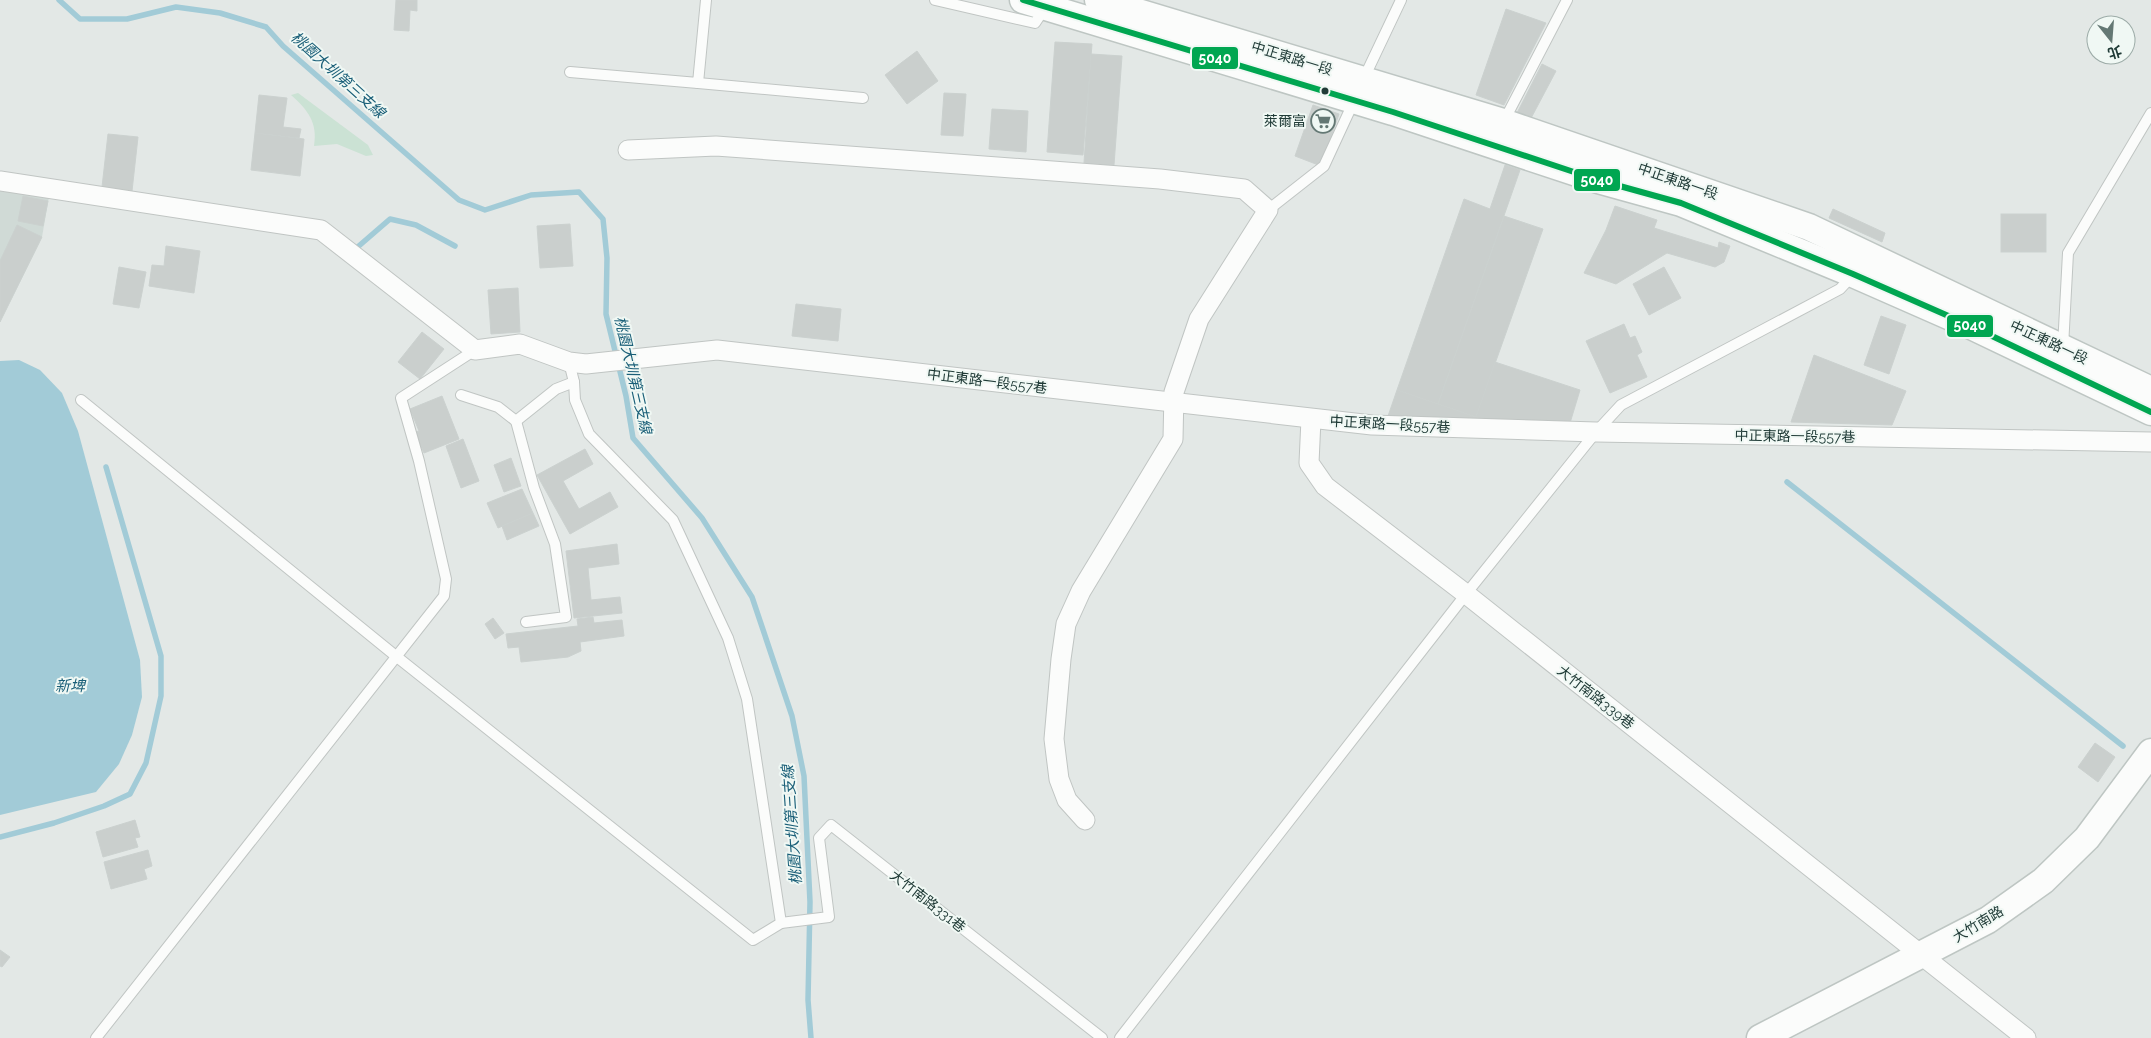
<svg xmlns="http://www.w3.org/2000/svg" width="2151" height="1038" font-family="Raleway,'Noto Sans TC',sans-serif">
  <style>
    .built { fill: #d0dad6 }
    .green { fill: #cbe2d4 }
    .water { fill: #a2cbd7 }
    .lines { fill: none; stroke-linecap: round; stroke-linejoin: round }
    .stream { stroke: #a2cbd7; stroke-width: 5.5 }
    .building { fill: #cacfcd; stroke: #cbd1cf }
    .lane-casing { stroke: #c0c5c3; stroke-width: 12 }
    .street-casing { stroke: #c0c5c3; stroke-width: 21 }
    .secondary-casing { stroke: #bec6c3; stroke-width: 29 }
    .lane { stroke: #fbfcfb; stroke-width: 10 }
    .street { stroke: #fbfcfb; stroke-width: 19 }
    .secondary { stroke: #fbfcfb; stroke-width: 26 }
    .bus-1-casing { stroke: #f0f8f4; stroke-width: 10 }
    .bus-1 { stroke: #00a651; stroke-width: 6 }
    .bus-dot { fill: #203b37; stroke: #f0f8f4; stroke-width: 2 }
    .labels { text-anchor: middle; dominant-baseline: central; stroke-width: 4; stroke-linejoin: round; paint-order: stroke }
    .street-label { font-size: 14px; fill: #203b37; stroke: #f0f8f4 }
    .poi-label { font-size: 14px; fill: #203b37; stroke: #f0f8f4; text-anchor: end }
    .water-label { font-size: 15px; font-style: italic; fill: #1a5f78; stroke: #f0f8f4 }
    .line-badge { stroke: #f0f8f4; stroke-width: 2 }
    .badge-label { font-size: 14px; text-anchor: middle; font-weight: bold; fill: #fff }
  </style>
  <rect width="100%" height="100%" fill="#e3e8e6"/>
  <!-- built -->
  <polygon class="built" points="0,190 49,197 42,237 0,322"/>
  <!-- green -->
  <path class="green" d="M298 93 368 145 373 155 366 156 337 144 314 146C318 123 308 110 291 95Z"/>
  <!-- water -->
  <polygon class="water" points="19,360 40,370 62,393 78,431 140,660 142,697 132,735 119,764 96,792 0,815 0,361"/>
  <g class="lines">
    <!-- stream -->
    <g class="stream">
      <polyline points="59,0 80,19 127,19 176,7 220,13 266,27 283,46 459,200 485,210 531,195 579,192 603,219 607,258 606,314 626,396 633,438 702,518 752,597 792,716 804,776 810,902 808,1000 811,1038"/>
      <polyline points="353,251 390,219 416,225 455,246"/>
      <polyline points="1787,482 2123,746"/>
      <polyline points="0,837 54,823 104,806 130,794 146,763 161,696 161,656 106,467"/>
    </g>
  </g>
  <!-- building -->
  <g class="building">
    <polygon points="396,0 417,0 417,11 410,10 409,31 394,30"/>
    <polygon points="1506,9 1546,23 1504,105 1476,95"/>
    <polygon points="1055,42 1092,44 1083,155 1047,152"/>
    <polygon points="917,51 938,81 907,104 885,75"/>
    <polygon points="1091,54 1122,56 1114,165 1084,163"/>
    <polygon points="1542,64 1556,71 1529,122 1516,115"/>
    <polygon points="944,93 966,94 963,136 941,135"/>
    <polygon points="259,95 287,98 283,127 301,129 299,138 255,133"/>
    <polygon points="1313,105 1339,114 1321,166 1295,156"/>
    <polygon points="992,109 1028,111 1026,152 989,149"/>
    <polygon points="255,133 304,139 300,176 251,170"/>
    <polygon points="108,134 138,137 132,191 102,187"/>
    <polygon points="1505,165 1520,170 1438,404 1397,390 1464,199 1490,209"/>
    <polygon points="23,196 48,201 43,226 18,221"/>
    <polygon points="1615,206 1657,220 1654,228 1718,248 1719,242 1730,246 1724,262 1715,267 1667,253 1616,284 1584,273 1606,230"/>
    <polygon points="1833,209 1885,233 1882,242 1829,218"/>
    <rect x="2001" y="214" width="45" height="38"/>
    <polygon points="1504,216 1543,229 1476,417 1438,404"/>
    <polygon points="570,224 573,266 540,268 537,226"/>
    <polygon points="17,225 42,237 0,322 0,261"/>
    <polygon points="166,246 200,251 194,293 149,286 152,265 164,266"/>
    <polygon points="119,267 146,272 139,308 113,304"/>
    <polygon points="1664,267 1681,298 1649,315 1633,284"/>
    <polygon points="518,288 520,332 491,334 488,290"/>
    <polygon points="796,304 841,309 838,341 792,336"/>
    <polygon points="1881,316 1906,325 1889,374 1864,365"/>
    <polygon points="1624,324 1630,338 1635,336 1642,352 1637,355 1647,377 1610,393 1586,341"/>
    <polygon points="422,332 444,349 420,379 398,362"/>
    <polygon points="1814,355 1906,391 1892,425 1791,422"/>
    <polygon points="1495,362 1580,390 1570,423 1387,419 1397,390 1476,417"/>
    <polygon points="442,396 459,439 424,453 415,432 419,431 410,409"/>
    <polygon points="463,439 479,481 461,488 446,446"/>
    <polygon points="585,449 593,464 563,481 579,509 610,492 618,507 570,534 537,475"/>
    <polygon points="511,458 521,486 504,492 494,465"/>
    <polygon points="522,489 533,513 498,528 487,503"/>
    <polygon points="533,513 539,526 507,540 502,526"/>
    <polygon points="617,544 619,564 588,568 591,600 620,597 622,613 574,618 566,551"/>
    <polygon points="593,617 594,623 622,620 624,636 580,642 581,651 568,657 521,662 519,647 508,648 506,634 578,626 577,619"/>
    <polygon points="493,618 504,633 495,639 485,624"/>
    <polygon points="2095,743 2115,757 2098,782 2078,767"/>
    <polygon points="135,820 140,837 135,838 138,847 103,857 96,832"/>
    <polygon points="148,850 152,866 144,869 147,879 111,889 104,862"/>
    <polygon points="0,950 10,957 2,967 0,966"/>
  </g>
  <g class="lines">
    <!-- lane casing -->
    <g class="lane-casing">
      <g id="lane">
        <polyline points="935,0 1035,23 1045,8"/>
        <polyline points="570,72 698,83 706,0"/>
        <polyline points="1364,78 1401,0"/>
        <polyline points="698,83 863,98"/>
        <polyline points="1504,121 1567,0"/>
        <polyline points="1268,210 1324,166 1354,101"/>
        <polyline points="2063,347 2068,253 2151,113"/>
        <polyline points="461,395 498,407 516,421 556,389 574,382"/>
        <polyline points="81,400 397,657 753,940 781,923 747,699 728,638 673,520 589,434 575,400 574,382 569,362"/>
        <polyline points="516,421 534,488 555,544 566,617 526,622"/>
        <polyline points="781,923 829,917 819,838 831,825 1102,1038"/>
        <polyline points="96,1038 444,596 446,579 419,461 401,398 475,350"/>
        <polyline points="1120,1038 1466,594 1596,432 1621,405 1840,289 1853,275"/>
      </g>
    </g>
    <!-- street casing -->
    <g class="street-casing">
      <g id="street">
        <polyline points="628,150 716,146 1160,179 1244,189 1268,210 1199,319 1174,392 1173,439 1081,591 1066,624 1061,659 1054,739 1059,779 1067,800 1085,820"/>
        <polyline points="0,181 321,230 475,350 520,344 569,362 586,364 717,350 1372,425 1596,432 2151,442"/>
        <polyline points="1311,419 1309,463 1325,486 1466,594 2026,1038"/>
      </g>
    </g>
    <!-- secondary casing -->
    <g class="secondary-casing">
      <g id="secondary">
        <polyline points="1023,0 1393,112 1598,180 1681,203 1853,274 1969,325 2151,412"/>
        <polyline points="1098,0 1503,122 1809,227 2151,390"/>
        <polyline points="1760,1038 1988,920 2043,881 2087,838 2151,752"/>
      </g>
    </g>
    <!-- lane -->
    <use href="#lane" class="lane"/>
    <!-- street -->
    <use href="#street" class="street"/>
    <!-- secondary -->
    <use href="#secondary" class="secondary"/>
    <!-- bus-1 casing -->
    <g class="bus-1-casing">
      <polyline id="bus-1" points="1023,0 1393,112 1598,180 1681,203 1853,274 1969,325 2151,412"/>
    </g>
    <!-- bus-1 -->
    <use href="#bus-1" class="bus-1"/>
  </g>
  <!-- icons -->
  <defs>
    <g id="supermarket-ring" transform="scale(1.25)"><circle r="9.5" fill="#f0f8f4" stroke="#647874" stroke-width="1.5"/><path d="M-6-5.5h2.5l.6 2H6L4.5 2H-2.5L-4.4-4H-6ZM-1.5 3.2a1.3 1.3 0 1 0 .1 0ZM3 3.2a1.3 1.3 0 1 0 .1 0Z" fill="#647874"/></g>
  </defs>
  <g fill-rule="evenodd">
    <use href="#supermarket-ring" x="1323" y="121"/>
  </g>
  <!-- markers -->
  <circle class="bus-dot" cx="1325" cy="91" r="4.5"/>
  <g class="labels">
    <!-- street labels -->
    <g class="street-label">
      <text transform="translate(1292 58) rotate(17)">中正東路一段</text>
      <text transform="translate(1678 181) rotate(19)">中正東路一段</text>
      <text transform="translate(2049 342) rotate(25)">中正東路一段</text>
      <text transform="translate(987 381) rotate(7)">中正東路一段557巷</text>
      <text transform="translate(1390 424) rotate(3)">中正東路一段557巷</text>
      <text transform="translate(1795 436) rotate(1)">中正東路一段557巷</text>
      <text transform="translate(1596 697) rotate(38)">大竹南路339巷</text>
      <text transform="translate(928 901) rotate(38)">大竹南路331巷</text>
      <text transform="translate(1978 924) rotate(-31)">大竹南路</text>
    </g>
    <!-- poi labels -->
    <g class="poi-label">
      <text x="1306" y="121">萊爾富</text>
    </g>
    <!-- water labels -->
    <g class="water-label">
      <text transform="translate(338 75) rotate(42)">桃園大圳第三支線</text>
      <text transform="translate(633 375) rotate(77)">桃園大圳第三支線</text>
      <text x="70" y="686">新埤</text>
      <text transform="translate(792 825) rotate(-94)">桃園大圳第三支線</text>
    </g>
  </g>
  <g class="line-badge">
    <rect x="1191" y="46" width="48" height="24" rx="5" fill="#00a651"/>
    <rect x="1573" y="168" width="48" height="24" rx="5" fill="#00a651"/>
    <rect x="1946" y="314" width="48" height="24" rx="5" fill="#00a651"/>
  </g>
  <g class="badge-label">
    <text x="1215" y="63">5040</text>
    <text x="1597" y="185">5040</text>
    <text x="1970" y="330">5040</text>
  </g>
  <!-- north arrow -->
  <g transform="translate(2111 40) rotate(163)"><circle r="24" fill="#f0f8f4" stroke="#9daca8"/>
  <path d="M0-4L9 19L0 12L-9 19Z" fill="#647874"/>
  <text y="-8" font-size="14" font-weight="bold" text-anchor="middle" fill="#203b37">北</text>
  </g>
</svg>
